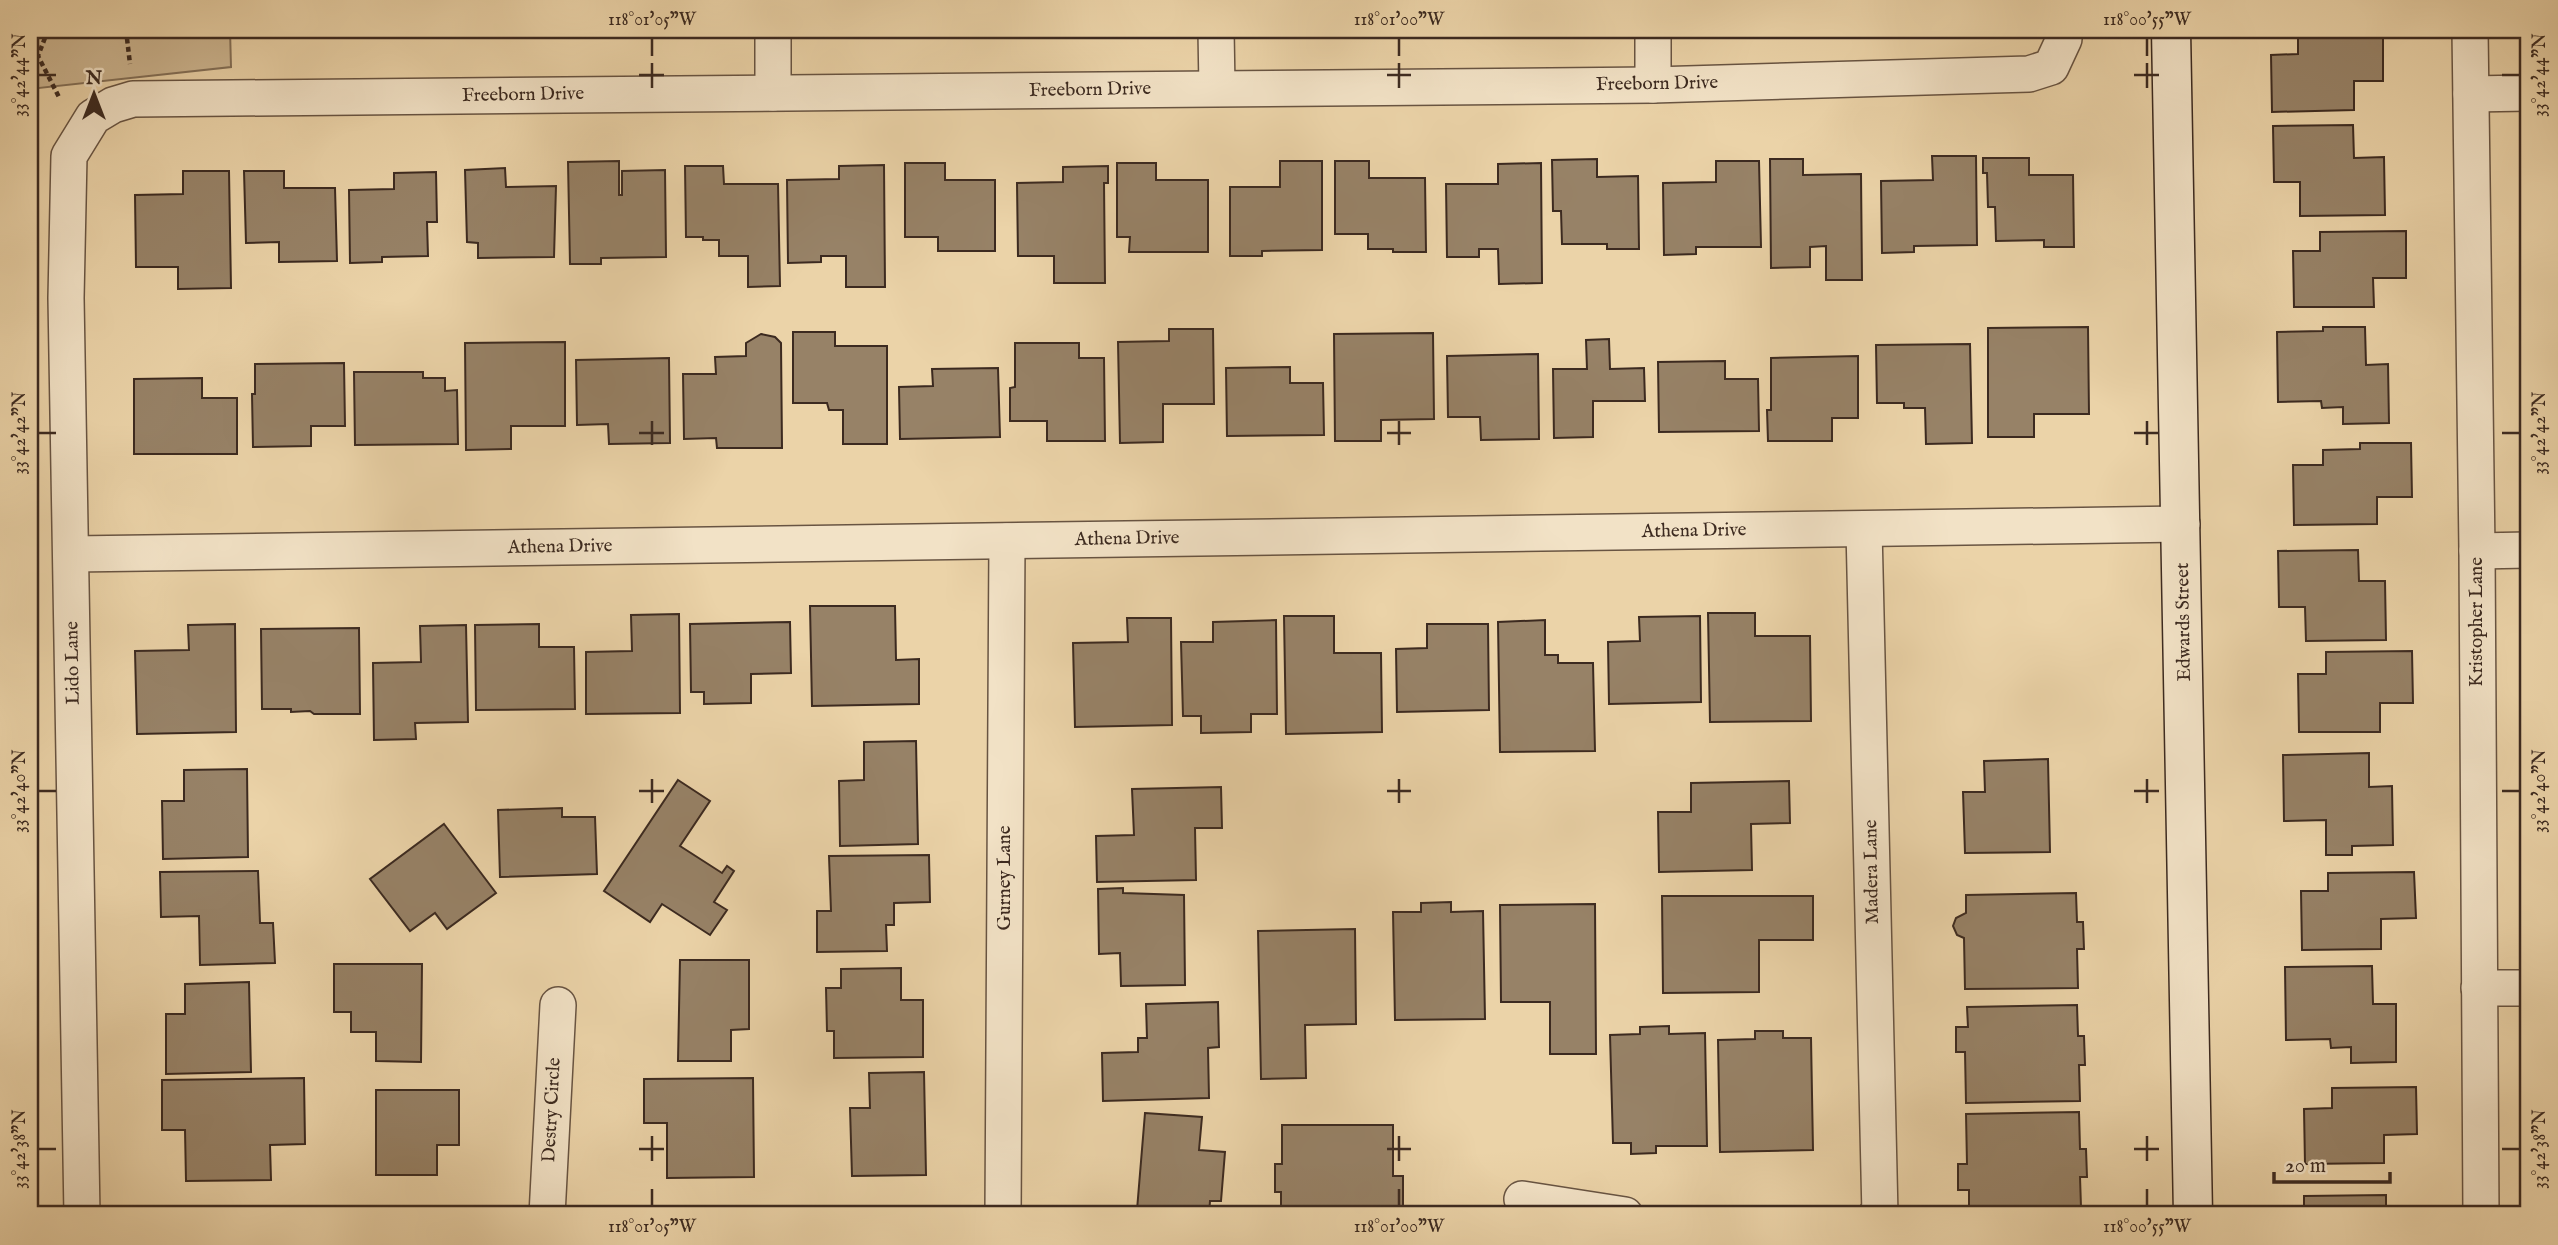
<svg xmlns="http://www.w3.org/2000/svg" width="2558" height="1245" font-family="'IM FELL English',serif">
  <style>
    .green { fill: #cdb691; stroke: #847058; stroke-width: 2 }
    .building { fill: #978267; stroke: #3c2a20; stroke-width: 2 }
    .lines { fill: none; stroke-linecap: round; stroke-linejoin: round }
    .street-casing { stroke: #685442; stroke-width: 38 }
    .secondary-casing { stroke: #3c2a20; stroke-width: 41 }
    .path { stroke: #3c2a20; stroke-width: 4.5; stroke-dasharray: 5 3.5; stroke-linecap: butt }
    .street { stroke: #f2e2c6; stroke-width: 35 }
    .secondary { stroke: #f2e2c6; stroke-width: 38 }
    .ticks { fill: none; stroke: #3c2a20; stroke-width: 2.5 }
    .labels { text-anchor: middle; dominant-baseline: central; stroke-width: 5; stroke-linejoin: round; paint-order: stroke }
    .street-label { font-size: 19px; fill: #3c2a20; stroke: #f2e2c6 }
    .neatline { fill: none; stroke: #3c2a20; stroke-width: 2.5 }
    .ticks-label { font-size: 18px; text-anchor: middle; fill: #3c2a20 }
  </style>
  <rect width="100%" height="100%" fill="#ebd3a8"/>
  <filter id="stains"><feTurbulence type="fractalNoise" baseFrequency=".00286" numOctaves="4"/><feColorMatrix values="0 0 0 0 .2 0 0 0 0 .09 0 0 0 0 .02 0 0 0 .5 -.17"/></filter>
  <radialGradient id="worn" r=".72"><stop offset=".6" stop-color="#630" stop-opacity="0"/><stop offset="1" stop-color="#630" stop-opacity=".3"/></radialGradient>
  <!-- green -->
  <polygon class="green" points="30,30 230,30 231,67 30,89"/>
  <!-- building -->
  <g class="building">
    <polygon points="2333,30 2383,30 2383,81 2354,81 2354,110 2272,112 2271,55 2298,54 2298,36 2333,36"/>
    <polygon points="2353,125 2354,158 2384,157 2385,215 2300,216 2300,182 2274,182 2273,126"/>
    <polygon points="1932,156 1976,156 1977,245 1914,246 1914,252 1882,253 1881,181 1933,180"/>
    <polygon points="1983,158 2029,158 2029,175 2073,175 2074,247 2044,247 2044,240 1996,241 1995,207 1988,207 1987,173 1983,173"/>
    <polygon points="2525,158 2528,158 2528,244 2526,244"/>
    <polygon points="1597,159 1597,177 1638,176 1639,249 1607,249 1607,244 1562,244 1561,211 1553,211 1552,160"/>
    <polygon points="1770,159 1803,159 1803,175 1861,174 1862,280 1826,280 1826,246 1810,247 1810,267 1771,268"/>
    <polygon points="619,161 619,195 622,195 622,171 665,170 666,257 601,258 601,264 570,264 568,162"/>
    <polygon points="1280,161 1322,161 1322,250 1262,251 1262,256 1230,256 1230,187 1280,187"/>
    <polygon points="1335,161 1369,161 1369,178 1425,178 1426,252 1393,252 1393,249 1368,249 1368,234 1335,234"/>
    <polygon points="1716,161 1759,161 1761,247 1696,247 1696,254 1664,255 1663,183 1716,182"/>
    <polygon points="905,163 945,163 945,180 995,180 995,251 938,251 938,237 905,237"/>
    <polygon points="1117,163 1156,163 1156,180 1208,180 1208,252 1129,252 1130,237 1117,237"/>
    <polygon points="1541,163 1542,283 1499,284 1498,249 1479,249 1479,257 1447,257 1446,184 1498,184 1498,164"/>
    <polygon points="884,165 885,287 846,287 846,256 821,256 821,262 788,263 787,180 839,179 839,166"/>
    <polygon points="685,166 723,166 724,184 778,184 780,286 748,287 748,256 719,256 719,240 703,240 703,237 686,237"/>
    <polygon points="1108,166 1108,183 1104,183 1105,283 1054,283 1054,256 1018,256 1017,183 1063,182 1063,167"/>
    <polygon points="505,168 506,187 556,186 554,257 478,258 478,243 467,242 465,170"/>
    <polygon points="183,171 229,171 231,288 178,289 178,267 136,267 135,195 183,194"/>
    <polygon points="244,171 284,171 284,188 335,188 337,261 279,262 279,242 246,243"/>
    <polygon points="436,172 437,222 427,222 428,256 382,257 382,262 350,263 349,190 394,189 394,173"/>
    <polygon points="2406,231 2406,278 2373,278 2374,307 2294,307 2293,251 2320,251 2320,232"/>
    <polygon points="2088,327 2089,414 2034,414 2034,437 1988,437 1988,328"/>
    <polygon points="2323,327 2365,327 2366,365 2388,364 2389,423 2343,424 2343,407 2322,408 2321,401 2278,402 2277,332 2323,331"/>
    <polygon points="1169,329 1213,329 1214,404 1163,404 1163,442 1120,443 1118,342 1169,341"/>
    <polygon points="793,332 835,332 835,346 887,346 887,444 843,444 843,410 829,410 827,403 793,403"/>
    <polygon points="1433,333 1434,419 1381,420 1381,441 1335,441 1334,334"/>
    <polygon points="761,334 775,337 781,343 782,448 717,448 716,438 684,439 683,374 716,374 715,357 746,356 746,343"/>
    <polygon points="1609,339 1610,369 1644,368 1645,401 1593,401 1593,437 1554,438 1553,369 1587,369 1586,340"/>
    <polygon points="565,342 565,426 511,426 511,449 466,450 465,343"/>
    <polygon points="1015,343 1079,343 1079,358 1104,358 1105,441 1047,441 1047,421 1010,421 1010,388 1015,387"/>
    <polygon points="1970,344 1972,443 1926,444 1925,408 1904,408 1904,403 1877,403 1876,345"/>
    <polygon points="1538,354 1539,439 1481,440 1480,417 1448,417 1447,356"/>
    <polygon points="1858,356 1858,418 1832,418 1832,441 1768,441 1767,410 1771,410 1771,358"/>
    <polygon points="669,358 670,443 609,444 608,424 577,425 576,360"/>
    <polygon points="1725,361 1725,379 1758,379 1759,431 1659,432 1658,362"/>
    <polygon points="344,363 345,426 311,426 311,446 253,447 252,394 255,394 255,364"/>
    <polygon points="1290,367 1290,383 1323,383 1324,435 1227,436 1226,368"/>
    <polygon points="998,368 1000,437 900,439 899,387 933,386 932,369"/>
    <polygon points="354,372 423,372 423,378 445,378 445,391 457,390 458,444 355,445"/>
    <polygon points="202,378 202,398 237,398 237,454 134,454 134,379"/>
    <polygon points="2360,443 2411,443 2412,497 2377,497 2377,524 2294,525 2293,465 2323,465 2323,450 2360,449"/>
    <polygon points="2358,550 2359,581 2385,581 2386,640 2306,641 2305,607 2279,607 2278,551"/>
    <polygon points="810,606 895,606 896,660 919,659 919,704 812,706"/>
    <polygon points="1708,613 1755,613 1755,636 1810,636 1811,721 1710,722"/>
    <polygon points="679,614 680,713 586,714 586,652 632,651 631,615"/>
    <polygon points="1284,616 1334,616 1334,653 1381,653 1382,732 1286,734"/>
    <polygon points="1700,616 1701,702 1609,704 1608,642 1640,641 1639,617"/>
    <polygon points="1127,618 1171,618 1172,725 1075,727 1073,643 1128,642"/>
    <polygon points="1276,620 1277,714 1251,714 1251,732 1201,733 1201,716 1183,716 1181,642 1213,642 1213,622"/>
    <polygon points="1545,620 1545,655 1558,655 1558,663 1593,663 1595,751 1500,752 1498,622"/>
    <polygon points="790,622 791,673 751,674 751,703 704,704 704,692 691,692 690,624"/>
    <polygon points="235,624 236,732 137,734 135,651 189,650 188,625"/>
    <polygon points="539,624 539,647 574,647 575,709 476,710 475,625"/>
    <polygon points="1427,624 1488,624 1489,710 1397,712 1396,649 1427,648"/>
    <polygon points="466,625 468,722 415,723 416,739 374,740 373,663 421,662 420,626"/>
    <polygon points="359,628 360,714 314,714 310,711 291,712 291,709 262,709 261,629"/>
    <polygon points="2412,651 2413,703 2380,703 2380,732 2299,732 2298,674 2326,674 2326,652"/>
    <polygon points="916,741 918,844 840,846 839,781 864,780 864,742"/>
    <polygon points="2369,753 2369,787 2392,786 2393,845 2352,846 2352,855 2326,855 2326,820 2284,821 2283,755"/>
    <polygon points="2048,759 2050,852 1965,853 1963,792 1985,792 1984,761"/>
    <polygon points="247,769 248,857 163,859 162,801 184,801 184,770"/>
    <polygon points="678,780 710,801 680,846 722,873 727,866 734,871 714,902 727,910 710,935 662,904 650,922 604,891"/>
    <polygon points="1789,781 1790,823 1751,824 1752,870 1659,872 1658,812 1691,812 1691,783"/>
    <polygon points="1221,787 1222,828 1195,828 1196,880 1097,882 1096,836 1134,835 1132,789"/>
    <polygon points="562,808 562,817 595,817 597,874 500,877 498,810"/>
    <polygon points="444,824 496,893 447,929 435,913 410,931 370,879"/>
    <polygon points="929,855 930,902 894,903 894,925 886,925 887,951 817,952 817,911 831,911 829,856"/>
    <polygon points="258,871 260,923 273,923 275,963 200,965 199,916 161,917 160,872"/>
    <polygon points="2414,872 2416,918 2381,919 2381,949 2302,950 2301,891 2328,891 2328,873"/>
    <polygon points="1123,888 1123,893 1184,895 1185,985 1121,986 1120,953 1099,954 1098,889"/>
    <polygon points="2076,893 2077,922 2083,922 2084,949 2077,949 2078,988 1965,989 1964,938 1957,935 1953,926 1956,918 1966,913 1966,895"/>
    <polygon points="1662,896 1813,896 1813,940 1759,940 1759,992 1663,993"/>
    <polygon points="1451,902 1451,912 1483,911 1485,1019 1395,1020 1393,912 1421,912 1421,903"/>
    <polygon points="1595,904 1596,1054 1550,1054 1550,1002 1501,1002 1500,905"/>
    <polygon points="1355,929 1356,1024 1305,1025 1306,1078 1261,1079 1258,931"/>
    <polygon points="680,960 749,960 749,1029 731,1030 731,1061 678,1061"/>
    <polygon points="334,964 422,964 421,1062 376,1061 376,1032 351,1032 351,1012 334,1012"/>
    <polygon points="2372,966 2373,1004 2396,1004 2396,1062 2351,1063 2351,1047 2331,1048 2330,1039 2286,1040 2285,967"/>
    <polygon points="901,968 901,1000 923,1000 923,1057 834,1058 834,1031 827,1031 826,988 841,988 841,969"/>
    <polygon points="249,982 251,1072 166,1074 166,1014 185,1014 185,984"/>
    <polygon points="1218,1002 1219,1047 1208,1048 1209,1098 1103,1101 1102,1053 1138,1052 1138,1038 1147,1038 1146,1004"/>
    <polygon points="2077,1005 2078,1036 2084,1036 2085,1065 2079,1065 2080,1101 1966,1103 1965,1052 1956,1052 1956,1027 1968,1027 1967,1007"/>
    <polygon points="1669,1026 1669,1034 1705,1033 1707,1146 1656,1146 1656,1153 1631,1154 1631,1143 1613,1143 1610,1035 1640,1034 1640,1027"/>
    <polygon points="1755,1031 1783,1031 1783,1038 1811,1038 1813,1150 1720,1152 1718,1040 1755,1039"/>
    <polygon points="924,1072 926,1175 852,1176 850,1108 870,1108 869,1073"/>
    <polygon points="304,1078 305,1144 270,1145 271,1180 186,1181 185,1130 162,1130 162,1080"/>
    <polygon points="753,1078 754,1177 667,1178 667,1123 644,1123 644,1079"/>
    <polygon points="2416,1087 2417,1134 2384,1135 2384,1163 2305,1164 2304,1109 2332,1108 2332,1088"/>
    <polygon points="376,1090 459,1090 459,1145 437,1145 437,1175 376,1175"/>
    <polygon points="2079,1112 2080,1149 2086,1149 2087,1177 2080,1177 2081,1207 1969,1208 1969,1190 1958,1190 1958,1164 1967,1164 1966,1114"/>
    <polygon points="1145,1113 1202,1117 1199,1150 1225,1152 1221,1201 1210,1201 1209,1215 1137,1210"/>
    <polygon points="1282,1125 1393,1125 1393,1176 1403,1176 1403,1215 1281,1215 1281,1192 1275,1192 1275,1164 1282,1164"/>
    <polygon points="2386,1195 2386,1215 2304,1215 2304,1196"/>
  </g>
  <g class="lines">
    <!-- street casing -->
    <g class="street-casing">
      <g id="street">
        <polyline points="773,30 773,93"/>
        <polyline points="1216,30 1217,88"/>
        <polyline points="1653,30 1653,85"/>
        <polyline points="2470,30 2477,551 2481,1215"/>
        <polyline points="2471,94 2528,93"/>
        <polyline points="1864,529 1880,1215 1876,1215"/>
        <polyline points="2477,551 2528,550"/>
        <polyline points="72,554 2182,524"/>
        <polyline points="2479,988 2528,988"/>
        <polyline points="1522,1199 1625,1215"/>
        <polyline points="82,1215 66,298 69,156 93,117 113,105 133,99 1653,85 2029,74 2051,67 2064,39 2064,30"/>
        <polyline points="547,1215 558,1005"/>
        <polyline points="1003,1215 1007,541"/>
      </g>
    </g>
    <!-- secondary casing -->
    <g class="secondary-casing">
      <polyline id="secondary" points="2171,30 2193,1215"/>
    </g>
    <!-- path -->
    <g class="path">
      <polyline points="48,30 38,56 60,99"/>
      <polyline points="126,30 130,64"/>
    </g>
    <!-- street -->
    <use href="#street" class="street"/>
    <!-- secondary -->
    <use href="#secondary" class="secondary"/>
  </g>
  <!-- ticks -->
  <path class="ticks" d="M652 38V56M1399 38V56M2147 38V56M652 63V88M1399 63V88M2147 63V88M38 75H56M639 75H664M1387 75H1411M2134 75H2159M2502 75H2520M652 421V445M1399 421V445M2147 421V445M38 433H56M639 433H664M1387 433H1411M2134 433H2159M2502 433H2520M652 779V803M1399 779V803M2147 779V803M38 791H56M639 791H664M1387 791H1411M2134 791H2159M2502 791H2520M652 1136V1161M1399 1136V1161M2147 1136V1161M38 1149H56M639 1149H664M1387 1149H1411M2134 1149H2159M2502 1149H2520M652 1189V1206M1399 1189V1206M2147 1189V1206"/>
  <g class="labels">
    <!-- street labels -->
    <g class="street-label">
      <text transform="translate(1657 84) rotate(-1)">Freeborn Drive</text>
      <text transform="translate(1090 90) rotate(-1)">Freeborn Drive</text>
      <text transform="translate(523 95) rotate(-1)">Freeborn Drive</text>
      <text transform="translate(1694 531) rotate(-1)">Athena Drive</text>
      <text transform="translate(1127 539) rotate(-1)">Athena Drive</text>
      <text transform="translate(560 547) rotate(-1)">Athena Drive</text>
      <text transform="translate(2184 622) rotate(-91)">Edwards Street</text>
      <text transform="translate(2477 622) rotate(-90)">Kristopher Lane</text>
      <text transform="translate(73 663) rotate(-91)">Lido Lane</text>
      <text transform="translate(1872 872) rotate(-91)">Madera Lane</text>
      <text transform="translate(1005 878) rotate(-90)">Gurney Lane</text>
      <text transform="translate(552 1110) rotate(-87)">Destry Circle</text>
    </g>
  </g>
  <!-- margin -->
  <rect width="2558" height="1245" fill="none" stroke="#ebd3a8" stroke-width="77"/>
  <!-- north arrow -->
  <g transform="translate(94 94)" stroke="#f2e2c6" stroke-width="5" paint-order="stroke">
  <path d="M0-5L12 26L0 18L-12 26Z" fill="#3c2a20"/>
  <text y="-10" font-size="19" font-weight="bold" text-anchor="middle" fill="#3c2a20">N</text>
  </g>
  <!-- scale -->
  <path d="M2274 1172v10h116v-10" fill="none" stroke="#3c2a20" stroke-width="3.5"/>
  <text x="2285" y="1172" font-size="21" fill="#3c2a20" stroke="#f2e2c6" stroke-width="5" paint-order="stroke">20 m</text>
  <rect x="38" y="38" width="2482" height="1168" class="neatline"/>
  <g class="ticks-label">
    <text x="652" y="25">118°01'05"W</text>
    <text x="1399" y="25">118°01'00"W</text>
    <text x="2147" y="25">118°00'55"W</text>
    <text transform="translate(19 75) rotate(-90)" y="6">33°42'44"N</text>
    <text transform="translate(2539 75) rotate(-90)" y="6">33°42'44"N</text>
    <text transform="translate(19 433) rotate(-90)" y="6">33°42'42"N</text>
    <text transform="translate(2539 433) rotate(-90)" y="6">33°42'42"N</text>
    <text transform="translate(19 791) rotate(-90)" y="6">33°42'40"N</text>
    <text transform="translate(2539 791) rotate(-90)" y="6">33°42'40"N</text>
    <text transform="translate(19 1149) rotate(-90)" y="6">33°42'38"N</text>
    <text transform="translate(2539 1149) rotate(-90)" y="6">33°42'38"N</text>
    <text x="652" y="1232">118°01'05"W</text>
    <text x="1399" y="1232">118°01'00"W</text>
    <text x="2147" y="1232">118°00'55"W</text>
  </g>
  <rect width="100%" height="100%" filter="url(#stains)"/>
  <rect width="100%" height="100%" fill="url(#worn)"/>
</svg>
